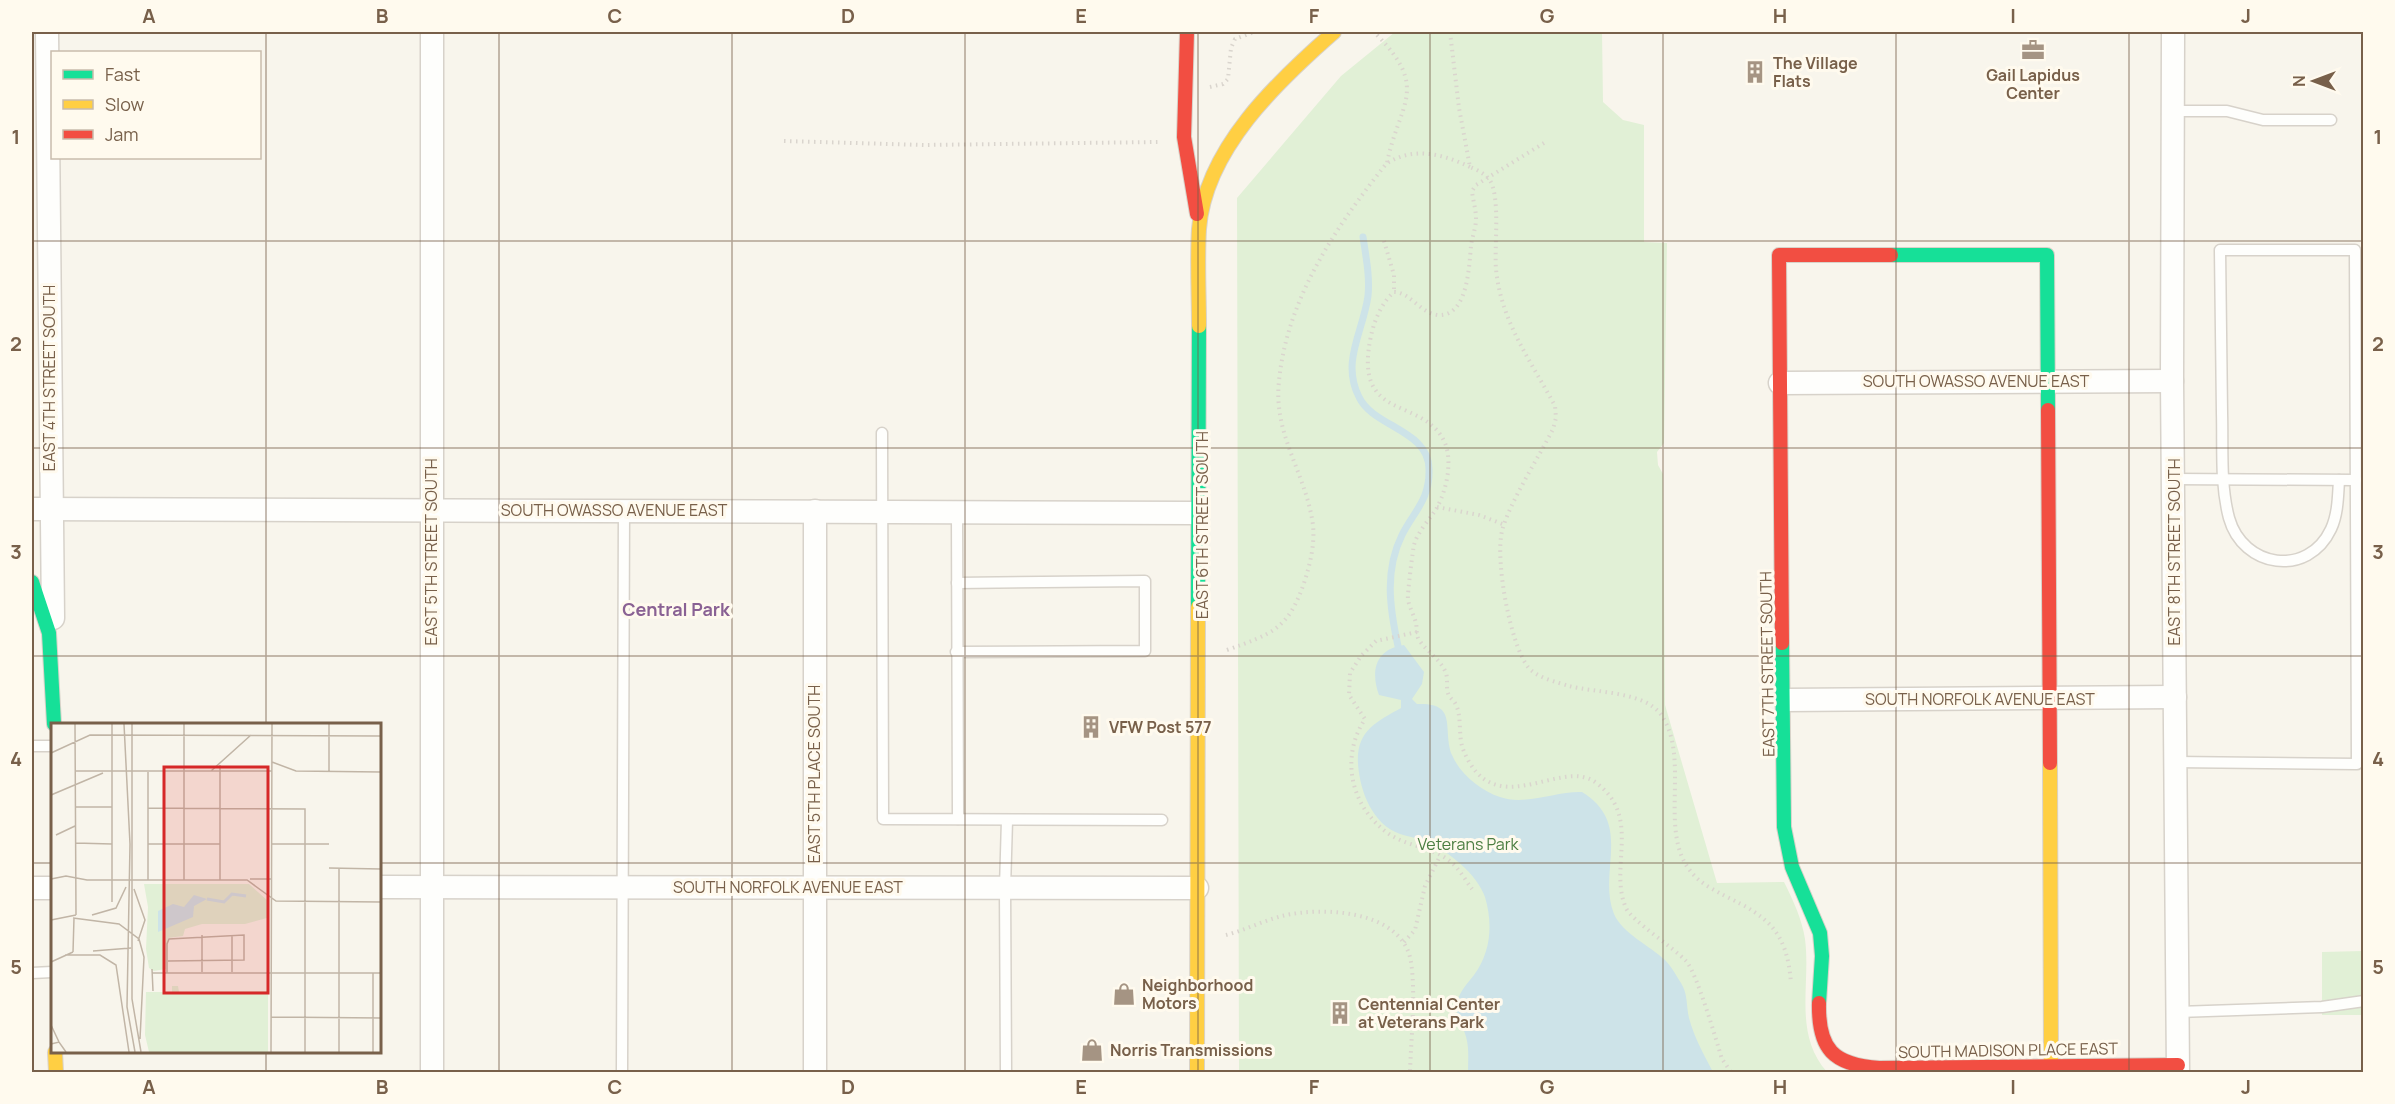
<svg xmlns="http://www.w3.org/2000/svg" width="2395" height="1104" font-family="Manrope,sans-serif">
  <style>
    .green { fill: #e1f0d6 }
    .water { fill: #cde3e8 }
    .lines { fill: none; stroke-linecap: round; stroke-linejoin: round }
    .stream { stroke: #cde3e8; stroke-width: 7 }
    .lane-casing { stroke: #d7d2ca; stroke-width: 13 }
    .street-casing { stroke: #d7d2ca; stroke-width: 25 }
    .fast-casing { stroke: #d8d2c9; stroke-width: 16 }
    .slow-casing { stroke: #d8d2c9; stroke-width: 16 }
    .jam-casing { stroke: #d8d2c9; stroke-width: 16 }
    .path { stroke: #dad5ce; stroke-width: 4; stroke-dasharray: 1.5 4.5; stroke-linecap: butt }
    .lane { stroke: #fefefc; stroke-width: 10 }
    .street { stroke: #fefefc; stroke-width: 22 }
    .fast { stroke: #16e098; stroke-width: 14 }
    .slow { stroke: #ffcf43; stroke-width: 14 }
    .jam { stroke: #f24e42; stroke-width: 14 }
    .grid { fill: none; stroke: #78604a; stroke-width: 1.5; stroke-opacity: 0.55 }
    .labels { text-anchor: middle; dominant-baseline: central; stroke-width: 6; stroke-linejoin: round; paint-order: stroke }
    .poi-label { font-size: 16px; font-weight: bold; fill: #78604a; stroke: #fffaee; text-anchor: start }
    .street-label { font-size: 16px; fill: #78604a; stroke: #fffaee }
    .park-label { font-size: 16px; fill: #4c7e42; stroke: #fffaee }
    .neighbourhood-label { font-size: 18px; font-weight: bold; fill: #8a6294; stroke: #fffaee }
    .inset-river { fill: none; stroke: #cde3e8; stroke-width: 3 }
    .inset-road { fill: none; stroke: #c1b5a6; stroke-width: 1.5 }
    .view { fill: #d62828; fill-opacity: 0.15; stroke: #d62828; stroke-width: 3 }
    .inset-edge { fill: none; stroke: #78604a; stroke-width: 3 }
    .neatline { fill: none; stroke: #78604a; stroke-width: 2 }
    .grid-label { font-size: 20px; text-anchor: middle; font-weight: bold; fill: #78604a }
  </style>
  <rect width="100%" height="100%" fill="#f8f5ec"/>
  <!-- green -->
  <g class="green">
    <path d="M1395 32H1602L1603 102 1623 120 1644 125V242L1667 243 1664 443 1657 452 1658 465 1663 474 1665 705 1717 883 1784 882C1793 900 1802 919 1805 939 1811 986 1793 1033 1827 1072H1239L1237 198 1341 76Z"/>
    <polygon points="2363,951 2363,1015 2322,1015 2322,952"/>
  </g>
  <!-- water -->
  <path class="water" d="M1404 645 1424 672 1422 684 1412 699 1417 704C1459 702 1442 729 1452 755 1460 774 1481 791 1500 797 1525 806 1556 791 1582 792 1634 824 1597 871 1614 914 1622 933 1650 946 1665 960 1671 966 1676 975 1681 983 1688 994 1686 1005 1689 1018 1694 1037 1704 1055 1713 1072H1468C1468 1062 1469 1051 1467 1041 1465 1028 1454 1015 1457 1002 1460 991 1467 984 1474 975 1491 952 1493 924 1485 897 1477 874 1448 851 1427 842 1419 838 1409 837 1400 834 1372 824 1360 791 1358 764 1356 731 1376 722 1401 708V700L1379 695C1370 670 1376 649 1404 645Z"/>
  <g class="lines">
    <!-- stream -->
    <path class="stream" d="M1363 237C1366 257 1370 277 1368 296 1363 332 1341 362 1359 397 1373 427 1429 430 1429 469 1430 500 1414 511 1402 535 1384 571 1390 609 1398 646"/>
    <!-- lane casing -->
    <g class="lane-casing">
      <g id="lane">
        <polyline points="2173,111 2227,111 2263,120 2331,120"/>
        <polyline points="882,433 883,819 1162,820"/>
        <polyline points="2174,479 2356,480"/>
        <polyline points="957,512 958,819"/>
        <polyline points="956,652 1145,651 1145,581 957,583"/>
        <polyline points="32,746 52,746"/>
        <path d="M2175 762 2357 764 2355 250H2220C2221 304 2221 359 2222 413 2223 448 2220 484 2229 518 2243 568 2308 578 2331 529 2338 514 2338 496 2339 480"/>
        <polyline points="32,973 52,972"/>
        <polyline points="2178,1012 2322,1007 2364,1001"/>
        <polyline points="622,1072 624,509"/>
        <polyline points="1006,1072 1005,888 1007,820"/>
      </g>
    </g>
    <!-- street casing -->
    <g class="street-casing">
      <g id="street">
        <polyline points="47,32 53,618"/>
        <polyline points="432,32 432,1072"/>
        <polyline points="2173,32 2172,381 2178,1072"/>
        <polyline points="1780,383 2172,381"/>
        <polyline points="32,509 1197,513"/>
        <polyline points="1785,700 2175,697"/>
        <polyline points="380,887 1197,888"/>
        <polyline points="32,888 52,888"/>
        <polyline points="815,1072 815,511"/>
      </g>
    </g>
    <!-- fast casing -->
    <g class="fast-casing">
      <g id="fast">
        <polyline points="1891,255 2047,255 2048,410"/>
        <polyline points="32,582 49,633 54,724"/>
        <polyline points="1198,607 1199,326"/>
        <polyline points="1782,643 1784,827 1792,867 1820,933 1822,956 1819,1003"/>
      </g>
    </g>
    <!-- slow casing -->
    <g class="slow-casing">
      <g id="slow">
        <path d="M1199 326C1199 294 1197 261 1199 229 1205 149 1278 81 1334 32"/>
        <polyline points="2050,763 2051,1065"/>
        <polyline points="55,1052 56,1072"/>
        <polyline points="1197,1072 1198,607"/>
      </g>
    </g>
    <!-- jam casing -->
    <g class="jam-casing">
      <g id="jam">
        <polyline points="1187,32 1184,137 1197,214"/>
        <polyline points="2048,410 2050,763"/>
        <polyline points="1782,643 1779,255 1891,255"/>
        <path d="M1819 1003C1818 1049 1833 1065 1879 1068L2178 1065"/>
      </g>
    </g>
    <!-- path -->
    <g class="path">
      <path d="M1450 32 1459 108 1470 167C1477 170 1484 173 1489 179 1501 195 1494 248 1496 269 1501 322 1531 361 1555 406L1556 418 1553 429C1539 457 1509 503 1502 531 1495 560 1510 644 1528 667 1537 678 1557 682 1569 686 1595 693 1646 691 1662 716 1691 760 1657 833 1692 873 1700 883 1714 890 1725 896 1769 917 1787 932 1791 983"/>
      <path d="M1377 35C1430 89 1399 103 1387 163"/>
      <polyline points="1210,87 1223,84 1228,79 1231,48 1235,39 1254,32"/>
      <polyline points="784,141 924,145 1158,142"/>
      <path d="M1544 143 1476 185 1472 191C1473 201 1476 209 1476 219 1476 228 1472 237 1471 246 1469 266 1468 317 1438 315 1420 313 1410 292 1394 292 1382 302 1374 321 1371 336 1352 424 1424 395 1445 443 1453 463 1446 493 1435 511 1428 521 1417 533 1414 545 1413 549 1407 596 1408 599 1409 607 1414 615 1416 623 1417 628 1416 633 1418 638 1425 651 1440 658 1446 673 1448 680 1446 687 1448 693 1449 698 1454 700 1456 705 1462 717 1458 736 1463 749 1493 826 1560 757 1595 782 1643 816 1608 867 1626 908 1632 921 1673 947 1686 961 1697 973 1716 1040 1722 1059L1731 1072"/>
      <polyline points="1384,241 1394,275 1394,292"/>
      <polyline points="1437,507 1479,515 1505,525"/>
      <path d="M1417 632 1376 641 1361 656 1350 673 1349 695 1365 719C1340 757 1350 807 1389 834 1408 847 1435 847 1452 863 1460 870 1466 881 1472 889"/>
      <path d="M1227 650C1271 634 1288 630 1304 583 1310 565 1315 544 1313 525 1306 473 1273 435 1279 381 1287 298 1336 227 1386 164 1413 146 1443 154 1470 167"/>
      <path d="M1226 935C1245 930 1263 921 1282 916 1323 906 1403 910 1411 962 1416 994 1411 1039 1410 1072"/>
      <polyline points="1404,942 1415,930 1425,886 1440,856"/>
    </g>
    <!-- lane -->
    <use href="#lane" class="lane"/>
    <!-- street -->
    <use href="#street" class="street"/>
    <!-- fast -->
    <use href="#fast" class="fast"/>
    <!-- slow -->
    <use href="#slow" class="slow"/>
    <!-- jam -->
    <use href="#jam" class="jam"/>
  </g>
  <!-- grid -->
  <path class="grid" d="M266 32V724M499 32V1072M732 32V1072M965 32V1072M1198 32V1072M1430 32V1072M1663 32V1072M1896 32V1072M2129 32V1072M32 241H2364M32 448H2364M32 656H2364M32 863H52M380 863H2364M266 1052V1072"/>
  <!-- icons -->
  <defs>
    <g id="office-bare" transform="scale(1.8)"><path d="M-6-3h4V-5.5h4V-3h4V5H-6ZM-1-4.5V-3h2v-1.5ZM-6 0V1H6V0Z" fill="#a59483" stroke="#fffaee" stroke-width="2.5" paint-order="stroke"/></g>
    <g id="building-bare" transform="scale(1.8)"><path d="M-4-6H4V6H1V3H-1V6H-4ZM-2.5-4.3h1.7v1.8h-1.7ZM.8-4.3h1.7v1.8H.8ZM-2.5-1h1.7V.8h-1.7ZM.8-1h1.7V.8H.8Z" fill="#a59483" stroke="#fffaee" stroke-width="2.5" paint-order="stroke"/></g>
    <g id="shop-bare" transform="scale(1.8)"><path d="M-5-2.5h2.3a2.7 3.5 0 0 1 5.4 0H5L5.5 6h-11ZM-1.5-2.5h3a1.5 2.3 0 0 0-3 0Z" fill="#a59483" stroke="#fffaee" stroke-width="2.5" paint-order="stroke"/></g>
  </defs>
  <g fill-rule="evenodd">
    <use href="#office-bare" x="2033" y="50"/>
    <use href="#building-bare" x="1755" y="72"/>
    <use href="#building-bare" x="1091" y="727"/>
    <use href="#shop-bare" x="1124" y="994"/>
    <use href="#building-bare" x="1340" y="1013"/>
    <use href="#shop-bare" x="1092" y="1050"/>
  </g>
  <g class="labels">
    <!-- poi labels -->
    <g class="poi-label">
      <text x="1773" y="63">The Village<tspan x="1773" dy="18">Flats</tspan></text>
      <text x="2033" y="75" text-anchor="middle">Gail Lapidus<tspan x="2033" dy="18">Center</tspan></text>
      <text x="1109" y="727">VFW Post 577</text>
      <text x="1142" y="985">Neighborhood<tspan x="1142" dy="18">Motors</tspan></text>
      <text x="1358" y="1004">Centennial Center<tspan x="1358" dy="18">at Veterans Park</tspan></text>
      <text x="1110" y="1050">Norris Transmissions</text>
    </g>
    <!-- street labels -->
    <g class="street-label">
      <text transform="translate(49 378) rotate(-90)">EAST 4TH STREET SOUTH</text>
      <text x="1976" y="381">SOUTH OWASSO AVENUE EAST</text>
      <text x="614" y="510">SOUTH OWASSO AVENUE EAST</text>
      <text transform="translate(1202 525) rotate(-90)">EAST 6TH STREET SOUTH</text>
      <text transform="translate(431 552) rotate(-90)">EAST 5TH STREET SOUTH</text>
      <text transform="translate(2174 552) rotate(-90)">EAST 8TH STREET SOUTH</text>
      <text transform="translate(1767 664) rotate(-91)">EAST 7TH STREET SOUTH</text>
      <text x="1980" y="699">SOUTH NORFOLK AVENUE EAST</text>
      <text transform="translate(814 774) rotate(-90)">EAST 5TH PLACE SOUTH</text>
      <text x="788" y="887">SOUTH NORFOLK AVENUE EAST</text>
      <text transform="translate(2008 1050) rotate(-1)">SOUTH MADISON PLACE EAST</text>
    </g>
    <!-- park labels -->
    <g class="park-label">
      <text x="1468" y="844">Veterans Park</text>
    </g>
    <!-- neighbourhood labels -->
    <g class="neighbourhood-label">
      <text x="676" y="609">Central Park</text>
    </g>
  </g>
  <!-- overview -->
  <g transform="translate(51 723)">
    <rect width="330" height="330" fill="#f8f5ec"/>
    <path d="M93 161H198L217 178 216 225V195L194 201H151L134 206 132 213 117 215 115 246 103 248 98 245 95 226 97 184ZM121 263H127L128 269 217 268V329H98L94 312 95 269H121Z" fill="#e1f0d6"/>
    <path d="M143 172 156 176 143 183 142 194 107 209V188L122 181 133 184Z" fill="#cde3e8"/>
    <path class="inset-river" d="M156 176 173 179 181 171 195 173"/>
    <path class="inset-road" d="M24 1 25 192M73 1 79 121 76 284 84 329M81 1V276L90 329M278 1V49M0 30 39 12 330 13M221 39 245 48 330 49M24 48H221M160 48 200 12M0 72 52 50M24 84H61M97 85 254 86V329M5 112 24 103M24 120 61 121M97 121H169M221 121H278M278 145 330 146M0 156 15 153 36 157H196L225 178 330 179M199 156H220M97 157V49M133 157V1M169 157V42M83 166 94 197 87 218M61 179V1M41 192 65 185 75 164M22 195 68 201 88 216 93 234 89 316M0 197 25 192M151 212V249M181 212V249M42 228 80 225M22 229 23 195M14 232H49L65 242 78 329M0 239 22 229M101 246 102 268M101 250H330M116 250V221L118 216 193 212V237L117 238M220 294 330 295M0 302 8 319M0 321 8 319 15 329M220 329 221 1M288 329V145M322 329V250"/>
    <path class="view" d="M113 44H217V270H113Z"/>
    <rect width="330" height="330" class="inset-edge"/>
  </g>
  <!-- border -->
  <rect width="2395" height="1104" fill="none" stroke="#fffaee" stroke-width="66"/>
  <!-- legend -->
  <rect x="51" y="51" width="210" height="108" fill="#fffaee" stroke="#c9bcac" stroke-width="1.5"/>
  <rect x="63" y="70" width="30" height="9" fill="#16e098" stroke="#c9bcac" stroke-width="1.5"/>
  <text x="105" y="81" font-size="18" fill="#78604a">Fast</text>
  <rect x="63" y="100" width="30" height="9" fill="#ffcf43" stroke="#c9bcac" stroke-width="1.5"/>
  <text x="105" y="111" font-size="18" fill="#78604a">Slow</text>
  <rect x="63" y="130" width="30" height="9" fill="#f24e42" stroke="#c9bcac" stroke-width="1.5"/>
  <text x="105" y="141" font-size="18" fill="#78604a">Jam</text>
  <!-- north arrow -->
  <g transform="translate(2314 81) rotate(270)" stroke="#fffaee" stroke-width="4.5" paint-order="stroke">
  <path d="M0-4.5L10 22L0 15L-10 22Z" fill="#78604a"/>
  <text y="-9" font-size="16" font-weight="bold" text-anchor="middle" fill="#78604a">N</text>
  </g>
  <rect x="33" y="33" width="2329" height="1038" class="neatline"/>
  <g class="grid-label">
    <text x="149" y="23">A</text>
    <text x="382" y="23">B</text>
    <text x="615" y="23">C</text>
    <text x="848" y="23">D</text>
    <text x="1081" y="23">E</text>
    <text x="1314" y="23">F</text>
    <text x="1547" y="23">G</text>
    <text x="1780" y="23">H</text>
    <text x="2013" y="23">I</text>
    <text x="2246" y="23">J</text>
    <text x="16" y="144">1</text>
    <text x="2378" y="144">1</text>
    <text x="16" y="351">2</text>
    <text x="2378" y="351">2</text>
    <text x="16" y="559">3</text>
    <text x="2378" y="559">3</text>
    <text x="16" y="766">4</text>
    <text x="2378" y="766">4</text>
    <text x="16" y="974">5</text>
    <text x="2378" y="974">5</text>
    <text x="149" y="1094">A</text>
    <text x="382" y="1094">B</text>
    <text x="615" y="1094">C</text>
    <text x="848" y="1094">D</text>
    <text x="1081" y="1094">E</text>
    <text x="1314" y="1094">F</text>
    <text x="1547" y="1094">G</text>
    <text x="1780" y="1094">H</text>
    <text x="2013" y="1094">I</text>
    <text x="2246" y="1094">J</text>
  </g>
</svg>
